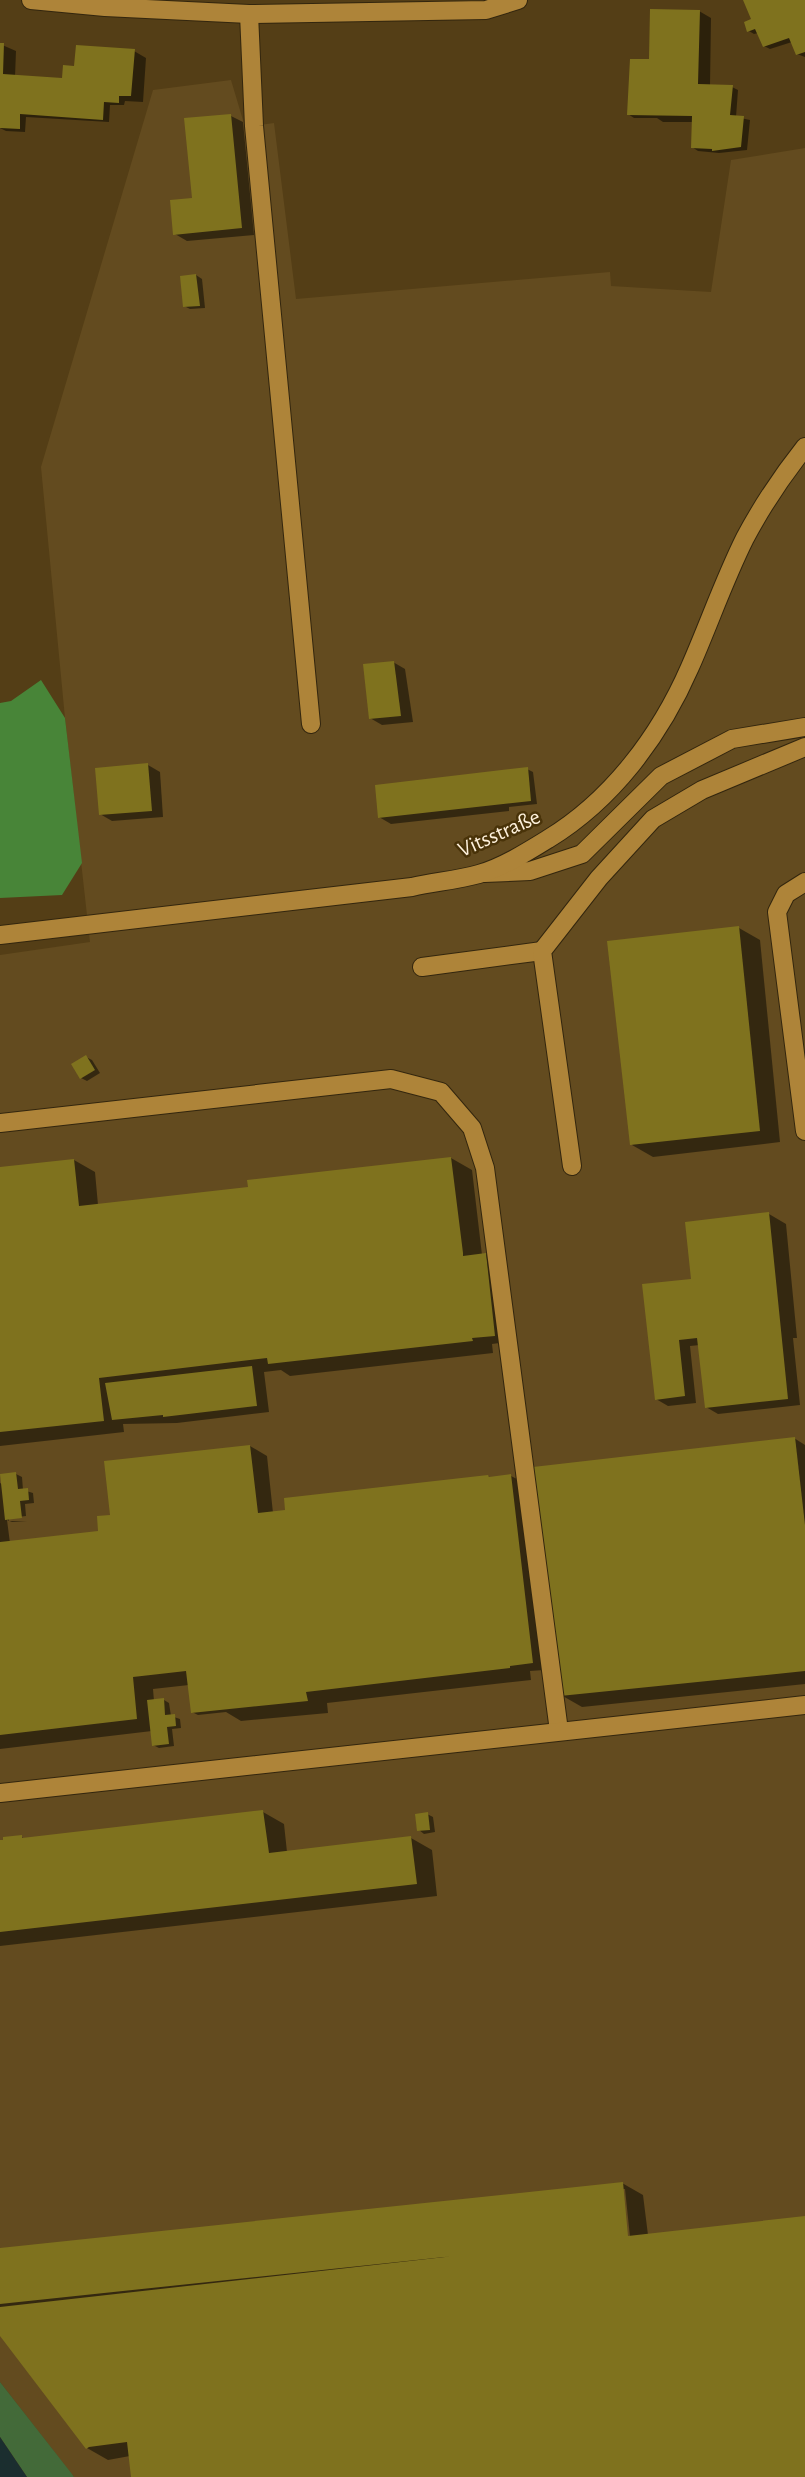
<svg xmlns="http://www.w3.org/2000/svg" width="805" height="2477" font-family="'Alegreya Sans',sans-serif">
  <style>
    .built { fill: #634b1f }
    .green { fill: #436a39 }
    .forest { fill: #488538 }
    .water { fill: #1b2e2f }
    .shadow { fill: #0007; fill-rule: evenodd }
    .building { fill: #7f721e }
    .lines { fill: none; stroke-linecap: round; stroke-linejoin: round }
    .lane-casing { stroke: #33260e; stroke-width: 20 }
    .street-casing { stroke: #33260e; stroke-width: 20 }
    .secondary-casing { stroke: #33260e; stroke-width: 20 }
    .lane { stroke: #ae8439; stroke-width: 18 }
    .street { stroke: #ae8439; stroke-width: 18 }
    .secondary { stroke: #ae8439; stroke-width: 18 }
    .labels { text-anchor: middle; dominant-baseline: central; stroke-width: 5; stroke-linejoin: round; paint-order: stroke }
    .street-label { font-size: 22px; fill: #fef1dc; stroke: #493309 }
  </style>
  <rect width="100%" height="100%" fill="#543e16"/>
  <!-- built -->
  <polygon class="built" points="231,80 245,127 274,123 296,299 610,272 611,286 711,292 731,160 805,148 805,2477 74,2477 0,2382 0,955 90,942 65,718 41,467 153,90"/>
  <!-- green -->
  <polygon class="green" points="0,2382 72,2474 74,2477 27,2477 0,2437"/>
  <!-- forest -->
  <polygon class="forest" points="41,680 65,718 82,863 62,895 0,898 0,703 11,701"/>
  <!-- water -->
  <polygon class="water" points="0,2437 27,2477 0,2477"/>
  <!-- shadow -->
  <g class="shadow">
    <polygon points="745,0 805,0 805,57 797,54 792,42 770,49 764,46 758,33 754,34 749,31 753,20"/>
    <polygon points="699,11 711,18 710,86 732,87 738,90 736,117 750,120 747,150 719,153 698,151 692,147 693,122 663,122 657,118 634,118 628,114 648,60"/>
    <polygon points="0,44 16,51 15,77 62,80 75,67 134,51 146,58 143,102 125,101 124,105 110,105 109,122 26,117 25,132 6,131 0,128"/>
    <polygon points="231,116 243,122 254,235 187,241 175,234 194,199"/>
    <polygon points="196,275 202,279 205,308 190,309 184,306"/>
    <polygon points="393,662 405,669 413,722 382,725 370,718"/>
    <polygon points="148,765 160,772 163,817 112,821 100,814"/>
    <polygon points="527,769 533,772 537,804 509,807 509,811 391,824 379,817"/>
    <polygon points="739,928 760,940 780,1142 653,1157 632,1145"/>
    <polygon points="86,1057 92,1060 100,1073 87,1081 81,1078"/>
    <polygon points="451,1158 472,1170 482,1255 486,1254 498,1261 507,1342 492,1344 493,1353 290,1376 281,1370 264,1372 269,1412 177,1423 123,1424 124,1432 0,1446 0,1169 74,1160 95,1172 98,1205 249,1188"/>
    <polygon points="769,1214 786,1224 797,1338 793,1338 800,1405 718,1414 706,1407 700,1345 690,1346 696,1403 668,1406 656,1399 691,1280"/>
    <polygon points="794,1438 805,1445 805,1684 582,1707 561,1695"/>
    <polygon points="250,1446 267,1456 273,1513 488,1476 491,1478 511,1476 523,1482 544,1670 530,1671 531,1680 327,1703 328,1713 241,1721 226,1712 198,1715 192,1712 189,1685 153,1689 154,1701 164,1700 169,1703 171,1716 180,1719 181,1728 172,1729 174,1746 159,1748 153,1745 152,1731 0,1749 0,1483 2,1484 16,1474 22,1477 23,1490 33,1493 34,1503 25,1504 26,1516 9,1518 9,1521 27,1521 12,1522 7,1520 10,1543 103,1532 112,1516"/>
    <polygon points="263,1812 284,1824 287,1852 411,1838 432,1850 437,1896 0,1946 0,1842 21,1837 25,1839"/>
    <polygon points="427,1814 433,1817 435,1832 424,1834 419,1830"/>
    <path d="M622 2183 643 2195 648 2235 805 2218V2477H132L130 2456 108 2460 87 2448 0 2333V2250ZM622 2189H625L630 2237H627Z"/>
  </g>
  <!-- building -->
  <g class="building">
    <polygon points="743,0 805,0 805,52 796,55 789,38 763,47 755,29 747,32 744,22 751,19"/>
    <polygon points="650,9 700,10 698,84 733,85 730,115 744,116 741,147 712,151 712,149 691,148 692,116 627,115 630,59 649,59"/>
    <polygon points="0,43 4,43 3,74 62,78 63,65 74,66 76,45 135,49 131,96 119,96 119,103 104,102 103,120 20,114 20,129 0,128"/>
    <polygon points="231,114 242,228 173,235 170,200 192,198 184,118"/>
    <polygon points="196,274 200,306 183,307 180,276"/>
    <polygon points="394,661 401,716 369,719 363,664"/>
    <polygon points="148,763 152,811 99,815 95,768"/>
    <polygon points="528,767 531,801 378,818 375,785"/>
    <polygon points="739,926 760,1131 630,1145 607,941"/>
    <polygon points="86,1055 95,1070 80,1079 71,1064"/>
    <polygon points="451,1157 463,1253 463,1256 486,1253 495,1336 472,1338 473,1341 268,1364 267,1358 99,1378 104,1421 0,1432 0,1167 74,1159 79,1206 248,1187 247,1180"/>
    <polygon points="769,1212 788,1399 705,1408 697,1338 679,1340 685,1396 655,1400 642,1284 691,1279 685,1222"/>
    <polygon points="252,1366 257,1406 163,1417 163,1415 112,1420 105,1383"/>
    <polygon points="795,1437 805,1525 805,1671 560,1696 533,1467"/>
    <polygon points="250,1445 258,1513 285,1510 284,1498 488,1475 489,1477 511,1474 533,1663 510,1666 510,1668 306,1692 308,1701 191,1713 186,1671 133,1677 137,1719 0,1735 0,1542 98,1531 97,1516 110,1515 104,1461"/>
    <polygon points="16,1472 18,1489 28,1488 29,1500 20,1501 22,1518 5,1520 0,1474"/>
    <polygon points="164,1698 165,1715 175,1714 176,1726 167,1727 169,1744 152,1746 147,1700"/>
    <polygon points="263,1810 269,1853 411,1836 417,1884 0,1932 0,1840 3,1840 3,1837 22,1835 22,1838"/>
    <polygon points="428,1812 430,1830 417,1831 415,1814"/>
    <polygon points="623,2182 628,2236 805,2216 805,2477 131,2477 127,2442 89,2447 86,2449 0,2336 0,2307 454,2256 0,2304 0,2248"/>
  </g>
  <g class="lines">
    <!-- lane casing -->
    <g class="lane-casing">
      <g id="lane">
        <polyline points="249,14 254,126 311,724"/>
        <polyline points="484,873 530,871 582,854 661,776 732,739 805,727"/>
        <polyline points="805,882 786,894 777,912 805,1131"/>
        <polyline points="422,967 542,951"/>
        <polyline points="0,1123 391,1079 441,1092 472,1128 485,1168 559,1731"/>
        <polyline points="572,1166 542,951 599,878 653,819 702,790 805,747"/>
        <polyline points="0,1793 805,1705"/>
      </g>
    </g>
    <!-- street casing -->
    <g class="street-casing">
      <path id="street" d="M0 935 412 887C434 882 458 880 479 874 503 867 527 852 548 839 612 800 660 736 690 667 709 624 724 580 745 538 762 506 782 476 805 447"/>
    </g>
    <!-- secondary casing -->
    <g class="secondary-casing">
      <polyline id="secondary" points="31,0 105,7 249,14 486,10 518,0"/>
    </g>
    <!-- lane -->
    <use href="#lane" class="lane"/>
    <!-- street -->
    <use href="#street" class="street"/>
    <!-- secondary -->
    <use href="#secondary" class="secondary"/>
  </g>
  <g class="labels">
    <!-- street labels -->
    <g class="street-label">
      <text transform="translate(499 833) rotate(-24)">Vitsstraße</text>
    </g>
  </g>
</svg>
